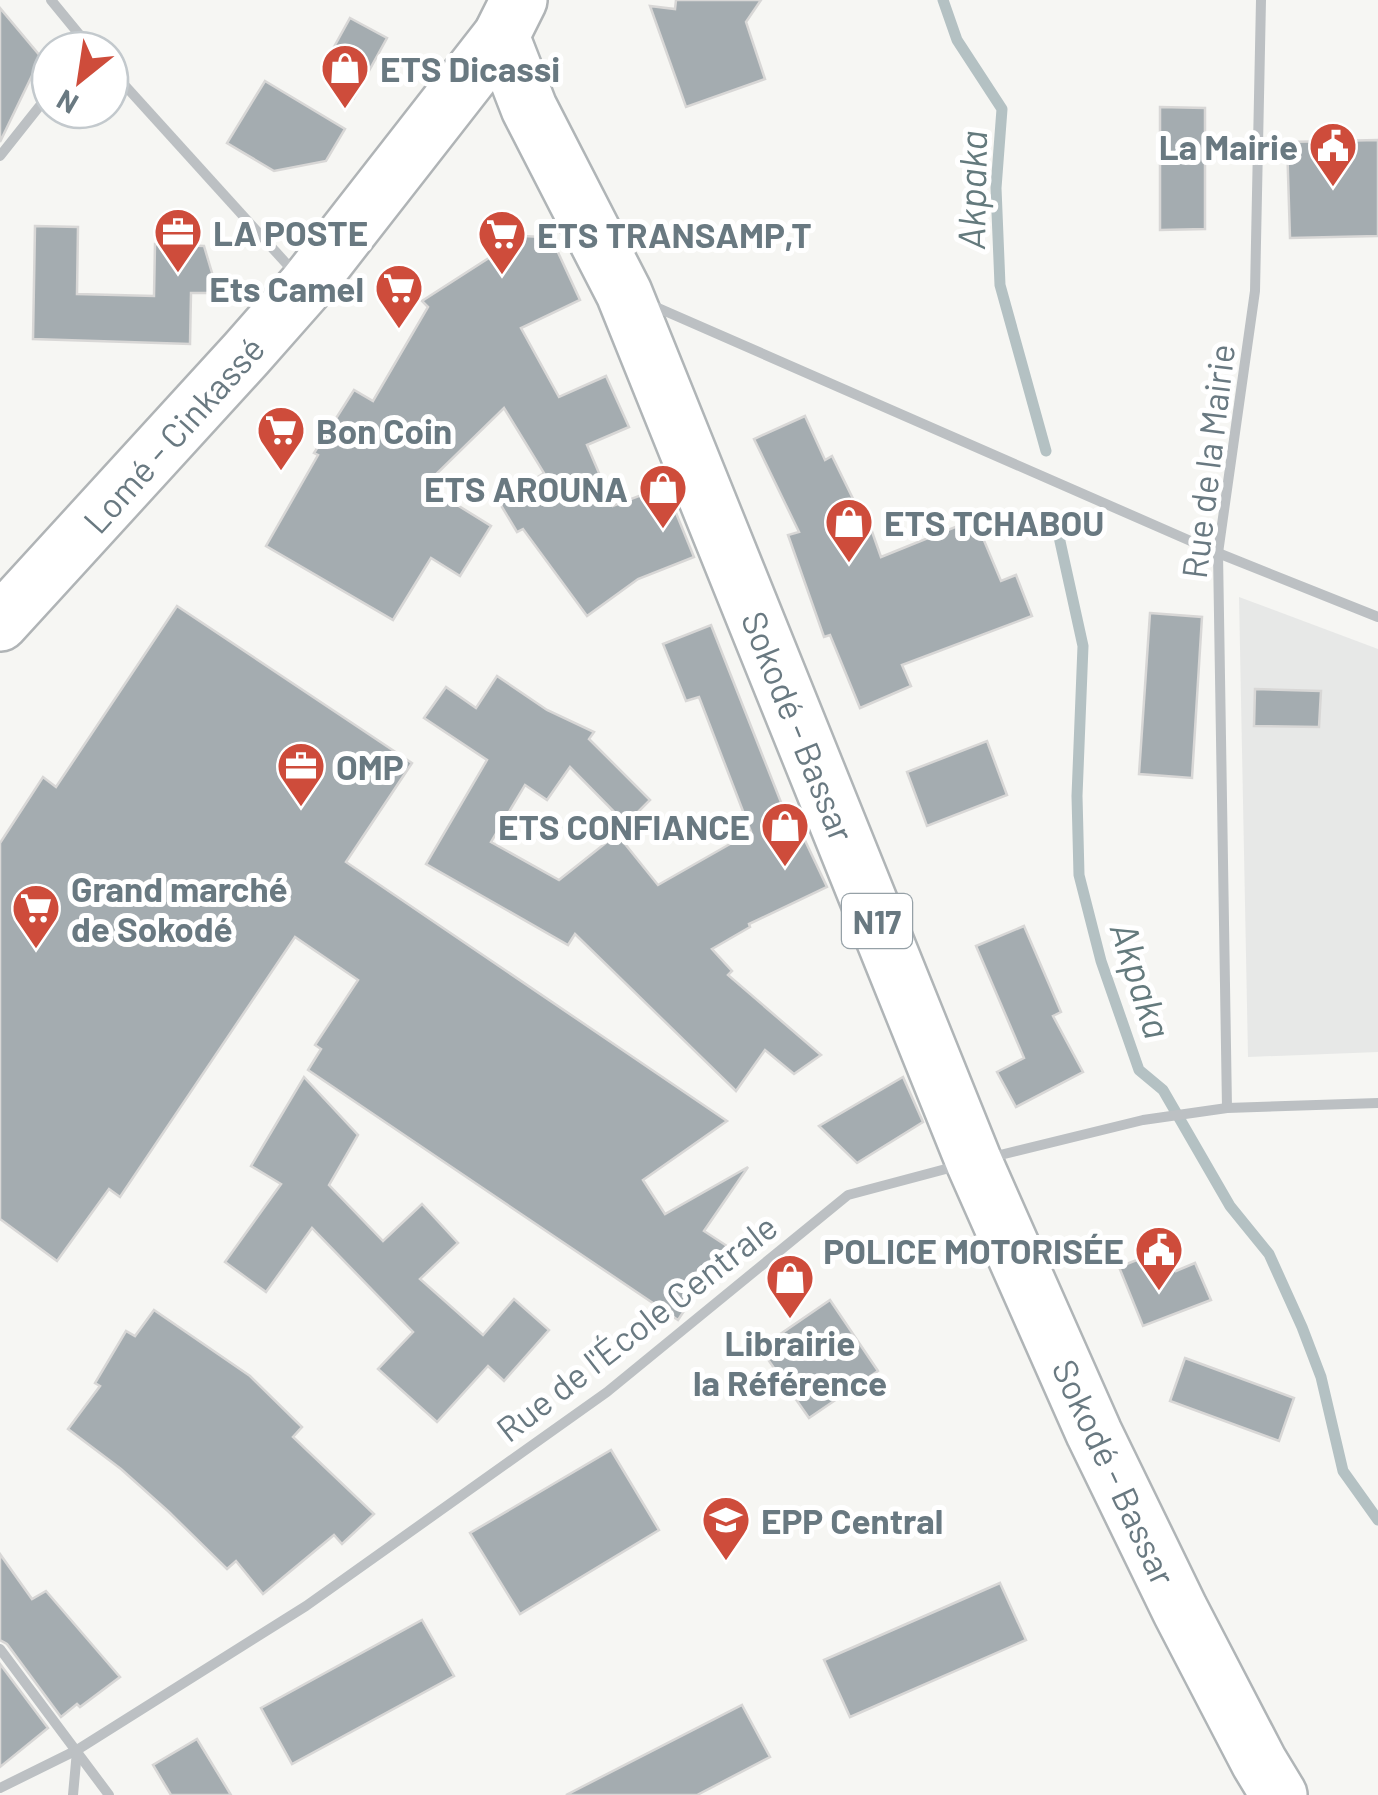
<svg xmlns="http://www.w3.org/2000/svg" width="1378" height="1795" font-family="Barlow,sans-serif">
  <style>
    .built { fill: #e7e8e7 }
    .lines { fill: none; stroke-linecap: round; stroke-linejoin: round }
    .stream { stroke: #b4c1c3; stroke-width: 11 }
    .building { fill: #a4acb0; stroke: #d8d7d6; stroke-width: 2.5 }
    .primary-casing { stroke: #b0b5b7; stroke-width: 60 }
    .highway-casing { stroke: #b0b4b6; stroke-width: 60 }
    .street { stroke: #bcc0c3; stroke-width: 10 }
    .primary { stroke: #fff; stroke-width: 55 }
    .highway { stroke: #fff; stroke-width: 55 }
    .labels { text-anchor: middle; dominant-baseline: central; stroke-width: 10; stroke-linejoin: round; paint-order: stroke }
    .shield { fill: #fff; stroke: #96a1a7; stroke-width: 2.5 }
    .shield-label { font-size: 32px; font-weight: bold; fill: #697981 }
    .poi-label { font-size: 35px; font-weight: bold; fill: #697981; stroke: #fff; text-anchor: start }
    .street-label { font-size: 35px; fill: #697981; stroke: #fff }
    .water-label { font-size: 38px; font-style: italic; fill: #647a7d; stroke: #fff }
  </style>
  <rect width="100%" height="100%" fill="#f6f6f3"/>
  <!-- built -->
  <polygon class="built" points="1239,597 1378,649 1378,1052 1248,1057"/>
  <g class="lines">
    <!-- stream -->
    <g class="stream">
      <polyline points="943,0 957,40 1002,109 996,188 1000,285 1046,451"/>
      <polyline points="1054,514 1083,646 1077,796 1079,875 1101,961 1139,1070 1163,1090 1230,1206 1269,1254 1302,1327 1321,1377 1343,1471 1378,1520"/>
    </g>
  </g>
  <!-- building -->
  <g class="building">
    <polygon points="676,0 761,0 746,22 765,79 686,107 650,6 675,9"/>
    <polygon points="0,8 41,57 0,142"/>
    <polygon points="350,18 387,38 354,98 324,65"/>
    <polygon points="265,81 345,129 326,161 274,171 227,143"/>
    <polygon points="1160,107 1205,108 1205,229 1160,230"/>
    <polygon points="1378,140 1378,236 1290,238 1287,142"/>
    <polygon points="35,226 78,227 77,294 154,296 155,244 204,246 218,293 191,293 190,344 33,339"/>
    <polygon points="523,236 542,237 556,248 580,300 521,328 559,397 606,376 629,427 587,445 613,506 665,486 694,557 638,579 587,616 523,529 517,532 499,502 544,473 504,408 425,485 491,526 460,576 431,558 393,620 266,546 318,455 314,453 354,390 373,401 428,307 422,301"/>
    <polygon points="805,416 825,460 832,456 859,511 864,509 881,557 975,519 1001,581 1016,575 1032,616 902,665 911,686 860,708 830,635 824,637 788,535 799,532 754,439"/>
    <polygon points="177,606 412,763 346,862 727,1121 643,1180 665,1214 748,1167 704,1231 727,1246 678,1320 308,1070 321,1049 315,1045 358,980 295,937 120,1197 109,1189 57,1261 0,1219 0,843 43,777 56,787"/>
    <polygon points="1150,613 1202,617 1192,778 1139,774"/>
    <polygon points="711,625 786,815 792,813 827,887 749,924 750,927 712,949 732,971 728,975 821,1055 794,1074 765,1050 736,1091 575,934 568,945 426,864 487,760 424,718 446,687 476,708 497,676 547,710 594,732 589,739 650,800 626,824 570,767 547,800 525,785 491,842 559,880 617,834 658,885 751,832 699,697 686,701 663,644"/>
    <polygon points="1255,689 1321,691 1319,727 1254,726"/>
    <polygon points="987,741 1007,795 927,826 907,772"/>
    <polygon points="1024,926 1061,1012 1053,1016 1083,1072 1016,1107 997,1072 1024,1058 976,946"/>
    <polygon points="304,1077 358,1135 329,1185 383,1241 422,1204 458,1243 420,1279 483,1335 514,1299 549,1330 504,1381 488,1366 437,1422 378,1369 413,1332 312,1228 266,1292 225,1262 281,1184 251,1166"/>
    <polygon points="903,1077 923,1122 857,1163 819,1126"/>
    <polygon points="1167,1248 1176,1271 1195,1263 1211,1300 1143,1326 1119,1267"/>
    <polygon points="830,1300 878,1371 809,1418 760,1348"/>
    <polygon points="154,1310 250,1376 302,1427 293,1437 374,1514 342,1544 334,1535 263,1594 236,1561 227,1569 169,1512 121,1469 68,1429 100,1386 95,1383 126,1331 135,1336"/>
    <polygon points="1185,1358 1294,1398 1279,1441 1170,1401"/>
    <polygon points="611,1450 659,1530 520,1614 470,1533"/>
    <polygon points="0,1554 32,1599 46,1591 120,1677 80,1707 77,1704 61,1717 7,1644 0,1640"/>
    <polygon points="1000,1583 1026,1640 850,1717 824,1660"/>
    <polygon points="422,1620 454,1676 292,1764 261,1708"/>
    <polygon points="0,1664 48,1728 0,1767"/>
    <polygon points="742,1705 770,1757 697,1795 566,1795"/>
    <polygon points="197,1739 231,1795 171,1795 153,1765"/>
  </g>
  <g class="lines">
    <!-- primary casing -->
    <g class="primary-casing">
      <polyline id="primary" points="501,36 529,108 624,293 974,1162 1094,1433 1180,1610 1259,1762 1279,1795"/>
    </g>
    <!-- highway casing -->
    <g class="highway-casing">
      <polyline id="highway" points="0,623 246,354 306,286 501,36 519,0"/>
    </g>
    <!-- street -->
    <g class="street">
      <polyline points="51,0 92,50"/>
      <polyline points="110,69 294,272"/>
      <polyline points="0,156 50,93"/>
      <polyline points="649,304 1218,553 1378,617"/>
      <polyline points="1227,1108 1218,553 1255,291 1261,0"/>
      <polyline points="988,1158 1143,1120 1227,1108 1378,1103"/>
      <polyline points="0,1649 109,1795"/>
      <polyline points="0,1788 77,1750 306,1606 607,1392 848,1195 957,1166"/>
      <polyline points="73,1795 77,1751"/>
    </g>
    <!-- primary -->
    <use href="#primary" class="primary"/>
    <!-- highway -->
    <use href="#highway" class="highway"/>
  </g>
  <!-- icons -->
  <defs>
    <g id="shop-pin" transform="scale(2.5)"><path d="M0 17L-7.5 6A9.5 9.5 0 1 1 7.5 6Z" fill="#ce4c3b" stroke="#fff"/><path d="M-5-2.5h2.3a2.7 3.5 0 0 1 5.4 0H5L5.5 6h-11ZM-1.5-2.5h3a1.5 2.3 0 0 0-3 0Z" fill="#fff"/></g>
    <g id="civic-pin" transform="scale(2.5)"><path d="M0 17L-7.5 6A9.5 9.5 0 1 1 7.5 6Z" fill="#ce4c3b" stroke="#fff"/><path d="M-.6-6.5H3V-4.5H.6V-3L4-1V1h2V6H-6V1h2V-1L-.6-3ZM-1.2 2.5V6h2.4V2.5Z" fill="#fff"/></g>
    <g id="office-pin" transform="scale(2.5)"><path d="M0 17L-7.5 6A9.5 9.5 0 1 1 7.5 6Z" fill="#ce4c3b" stroke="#fff"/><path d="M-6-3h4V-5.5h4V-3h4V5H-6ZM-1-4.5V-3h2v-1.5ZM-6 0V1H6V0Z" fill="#fff"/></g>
    <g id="supermarket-pin" transform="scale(2.5)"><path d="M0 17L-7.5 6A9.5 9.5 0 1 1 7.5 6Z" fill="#ce4c3b" stroke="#fff"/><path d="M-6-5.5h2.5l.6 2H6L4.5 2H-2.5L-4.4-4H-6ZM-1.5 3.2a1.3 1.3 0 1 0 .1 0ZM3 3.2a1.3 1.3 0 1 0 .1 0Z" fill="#fff"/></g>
    <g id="school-pin" transform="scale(2.5)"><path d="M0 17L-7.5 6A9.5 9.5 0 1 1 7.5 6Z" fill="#ce4c3b" stroke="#fff"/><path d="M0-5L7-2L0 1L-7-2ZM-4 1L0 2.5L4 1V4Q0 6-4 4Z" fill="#fff"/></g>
  </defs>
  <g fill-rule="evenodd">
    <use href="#shop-pin" x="345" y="68"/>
    <use href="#civic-pin" x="1333" y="146"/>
    <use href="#office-pin" x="178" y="232"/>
    <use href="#supermarket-pin" x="502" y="234"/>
    <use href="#supermarket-pin" x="399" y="288"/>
    <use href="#supermarket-pin" x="281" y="430"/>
    <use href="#shop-pin" x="663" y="488"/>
    <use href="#shop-pin" x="849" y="522"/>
    <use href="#office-pin" x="301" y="766"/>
    <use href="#shop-pin" x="785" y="826"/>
    <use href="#supermarket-pin" x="36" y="908"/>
    <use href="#civic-pin" x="1159" y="1250"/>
    <use href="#shop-pin" x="790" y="1278"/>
    <use href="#school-pin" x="726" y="1520"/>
  </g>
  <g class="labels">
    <!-- shield labels -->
    <rect class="shield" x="842" y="894" width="70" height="54" rx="8"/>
    <g class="shield-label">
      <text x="877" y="921">N17</text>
    </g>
    <!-- poi labels -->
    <g class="poi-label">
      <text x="380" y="68">ETS Dicassi</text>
      <text x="1298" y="146" text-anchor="end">La Mairie</text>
      <text x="213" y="232">LA POSTE</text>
      <text x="537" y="234">ETS TRANSAMP,T</text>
      <text x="364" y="288" text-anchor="end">Ets Camel</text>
      <text x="316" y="430">Bon Coin</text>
      <text x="628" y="488" text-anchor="end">ETS AROUNA</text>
      <text x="884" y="522">ETS TCHABOU</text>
      <text x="336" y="766">OMP</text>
      <text x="750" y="826" text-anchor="end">ETS CONFIANCE</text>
      <text x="71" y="888">Grand marché<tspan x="71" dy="40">de Sokodé</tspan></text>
      <text x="1124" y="1250" text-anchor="end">POLICE MOTORISÉE</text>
      <text x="790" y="1342" text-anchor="middle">Librairie<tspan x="790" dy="40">la Référence</tspan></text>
      <text x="761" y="1520">EPP Central</text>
    </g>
    <!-- street labels -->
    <g class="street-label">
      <text transform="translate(173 434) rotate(-48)">Lomé - Cinkassé</text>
      <text transform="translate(1207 461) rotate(-83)">Rue de la Mairie</text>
      <text transform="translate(799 726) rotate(68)">Sokodé - Bassar</text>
      <text transform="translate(636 1327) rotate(-38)">Rue de l'École Centrale</text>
      <text transform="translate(1115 1472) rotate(65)">Sokodé - Bassar</text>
    </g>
    <!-- water labels -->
    <g class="water-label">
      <text transform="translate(971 190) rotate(-89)">Akpaka</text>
      <text transform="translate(1142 980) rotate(72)">Akpaka</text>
    </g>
  </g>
  <!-- north arrow -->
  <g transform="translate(80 80) rotate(210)"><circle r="48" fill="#ffffff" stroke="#c3c9cd" stroke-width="2.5"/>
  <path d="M0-8L18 38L0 25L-18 38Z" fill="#ce4c3b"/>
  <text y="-15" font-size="28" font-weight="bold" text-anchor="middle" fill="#697981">N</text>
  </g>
</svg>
